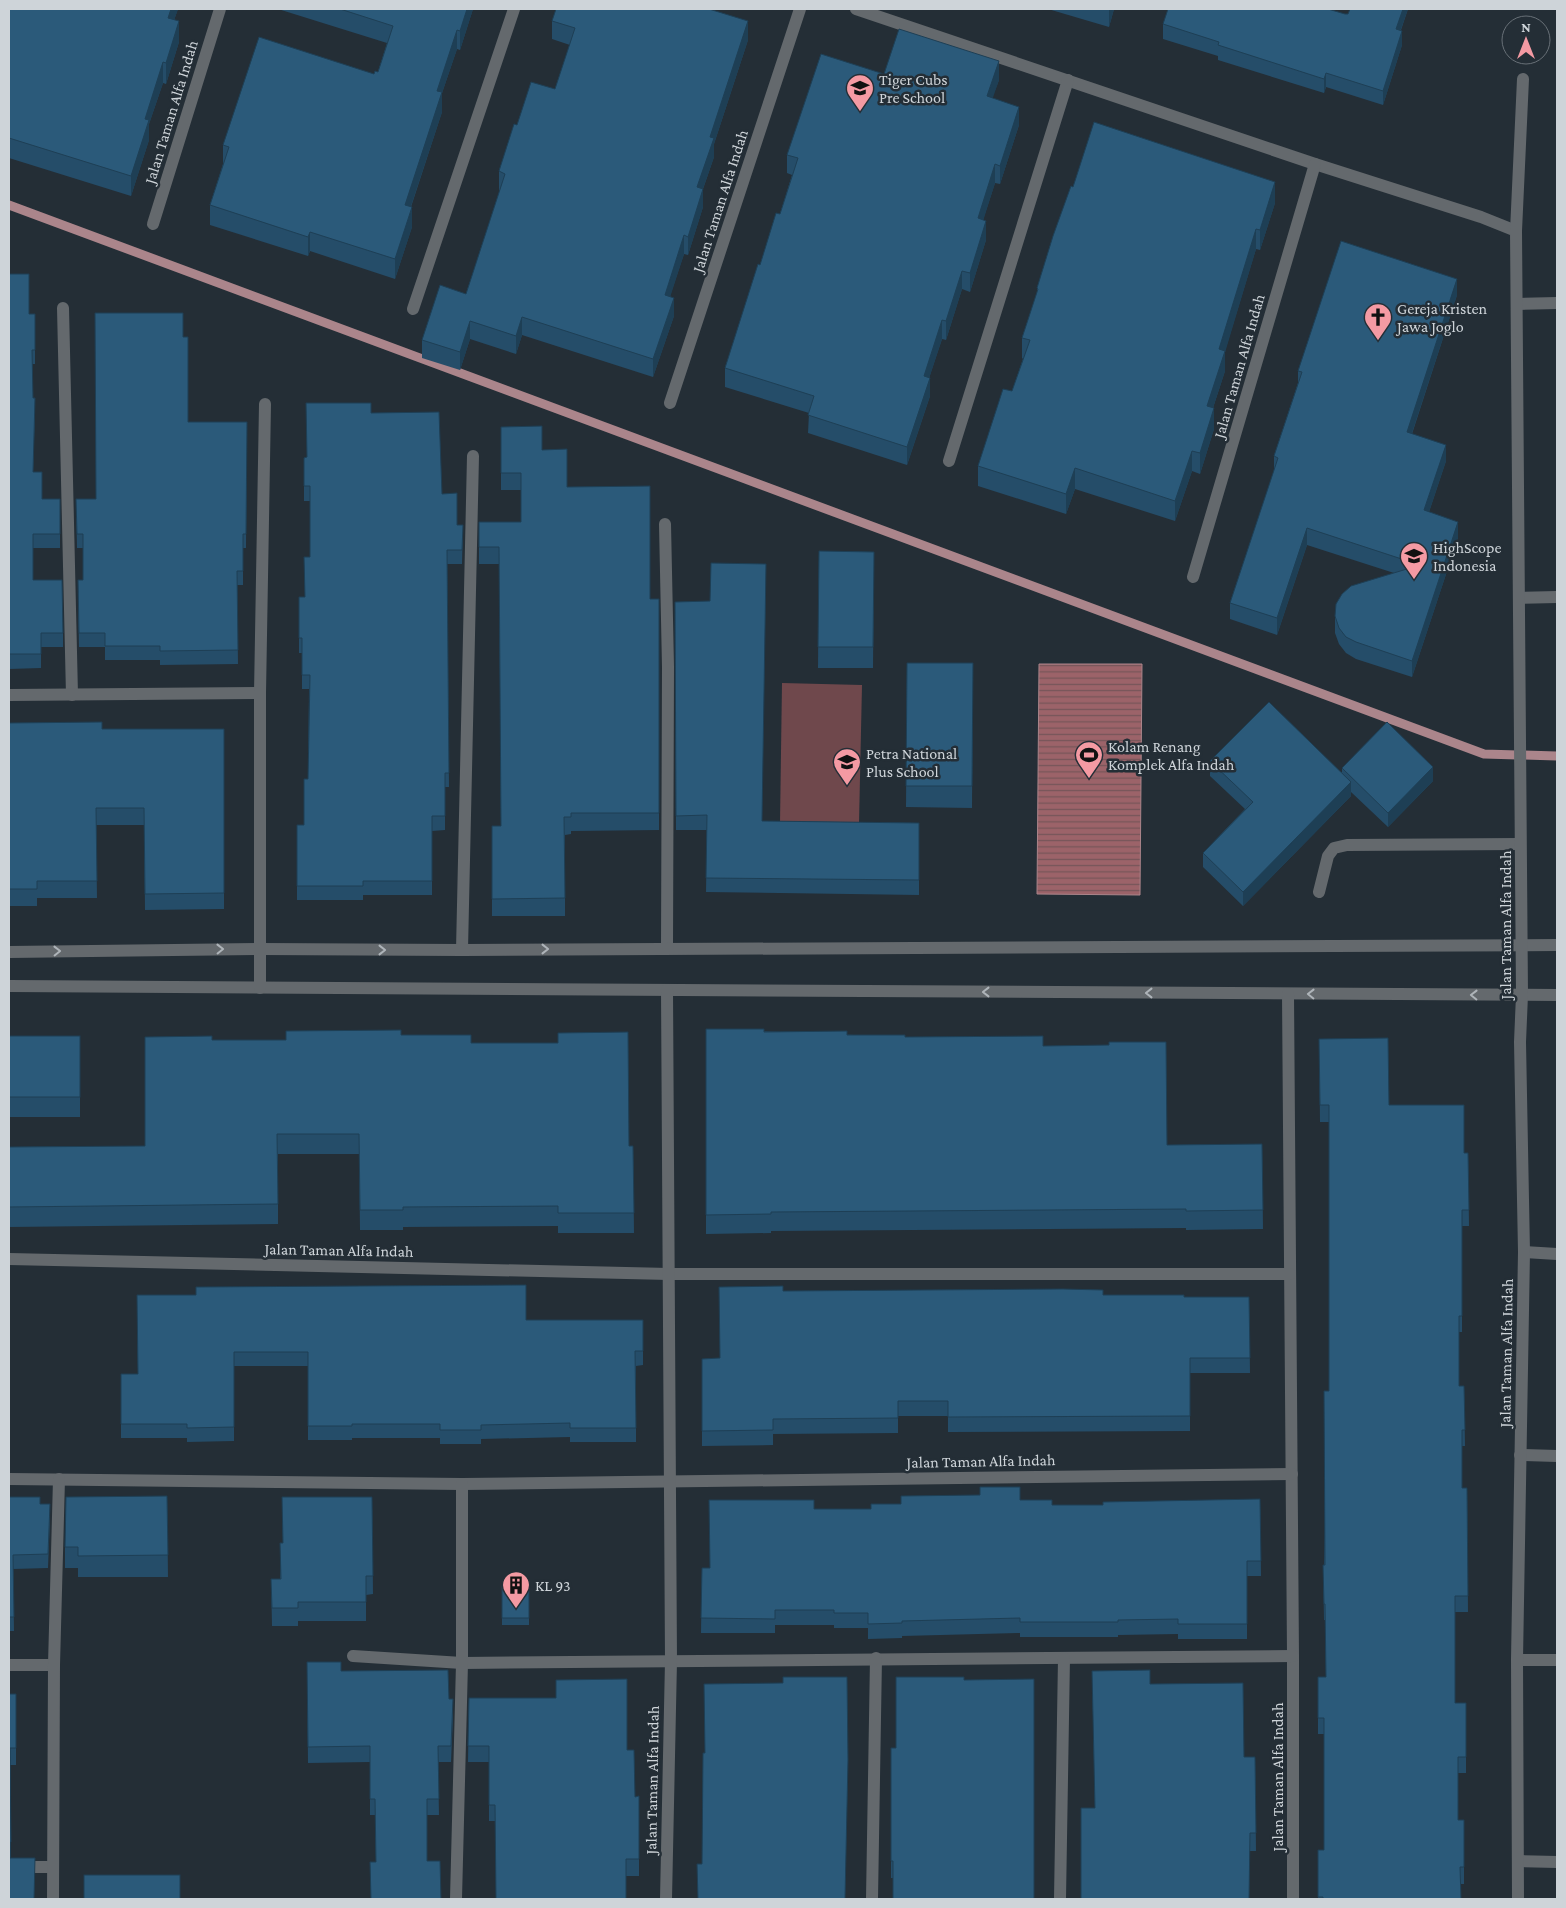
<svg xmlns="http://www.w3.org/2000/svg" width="1566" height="1908" font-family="'Crimson Pro',serif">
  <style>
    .green { fill: #6f484c }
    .water { fill: url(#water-rules); stroke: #ab858b }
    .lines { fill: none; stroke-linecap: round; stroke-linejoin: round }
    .stream { stroke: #ab858b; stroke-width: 9 }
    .minor { stroke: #64696d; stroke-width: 12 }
    .wall { fill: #254d69 }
    .shaded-wall { fill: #1e3f55 }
    .building { fill: #2b5a7a; stroke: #1e3f55 }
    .oneway { stroke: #aeb4b9 }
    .labels { text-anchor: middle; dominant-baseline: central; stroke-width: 5; stroke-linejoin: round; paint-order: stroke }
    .poi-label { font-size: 16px; fill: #ced4d9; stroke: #242e36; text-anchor: start }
    .street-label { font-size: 16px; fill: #ced4d9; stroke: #242e36 }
  </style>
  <defs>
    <pattern id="water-rules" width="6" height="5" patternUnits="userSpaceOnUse" patternTransform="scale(1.25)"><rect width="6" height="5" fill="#9c6369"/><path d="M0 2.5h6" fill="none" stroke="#765559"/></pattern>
  </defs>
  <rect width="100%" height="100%" fill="#242e36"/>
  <!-- green -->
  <polygon class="green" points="782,683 862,685 859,824 780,823"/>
  <!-- water -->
  <polygon class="water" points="1039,664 1142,664 1140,895 1037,894"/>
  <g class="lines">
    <!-- stream -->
    <polyline class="stream" points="9,205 1484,754 1557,756"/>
    <!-- minor -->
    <g class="minor">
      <polyline points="856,9 1315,164 1481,217 1516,231"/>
      <polyline points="153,224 220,9"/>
      <polyline points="1517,304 1557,303"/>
      <polyline points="63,308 72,695"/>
      <polyline points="413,309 514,9"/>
      <polyline points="670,403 800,9"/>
      <polyline points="949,461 1068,80"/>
      <polyline points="665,524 668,667 667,948"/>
      <polyline points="1193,577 1315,164"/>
      <polyline points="1519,598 1557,597"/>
      <polyline points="9,695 260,693"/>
      <polyline points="1319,892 1328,856 1334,848 1347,845 1520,844"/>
      <polyline points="462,950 473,456"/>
      <polyline points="9,952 260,949 462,950 1557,945"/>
      <polyline points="9,986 1557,995"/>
      <polyline points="260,988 260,693 265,404"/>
      <polyline points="1288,994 1293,1656 1293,1899"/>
      <polyline points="1524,1252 1557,1254"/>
      <polyline points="9,1259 669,1274 1290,1274"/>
      <polyline points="1520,1455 1557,1456"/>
      <polyline points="9,1479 462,1484 1292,1474"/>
      <polyline points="353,1656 462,1663 1293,1656"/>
      <polyline points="1517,1660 1557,1660"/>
      <polyline points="9,1665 54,1665"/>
      <polyline points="1519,1861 1557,1862"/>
      <polyline points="9,1867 53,1867"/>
      <polyline points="53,1899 54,1665 59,1479"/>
      <polyline points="456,1899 462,1663 462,1484"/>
      <polyline points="666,1899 671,1661 667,990"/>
      <polyline points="872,1899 876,1658"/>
      <polyline points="1060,1899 1064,1658"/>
      <polyline points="1518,1899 1517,1660 1524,1252 1520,1042 1522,995 1516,231 1523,79"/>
    </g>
  </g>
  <!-- wall -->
  <g class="wall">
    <polygon points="9,9 178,9 174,20 179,42 166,84 163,83 149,124 149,140 131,196 9,158"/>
    <polygon points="278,9 473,9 460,50 457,49 442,93 442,112 411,207 412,227 395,279 310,251 308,256 210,225 210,205 223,164 223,145 378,72 387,43"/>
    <polygon points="1048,9 1114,9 1109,27"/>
    <polygon points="1408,9 1401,30 1402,45 1383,105 1326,87 1324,93 1218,60 1218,56 1163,39 1163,24 1345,14"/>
    <polygon points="552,21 748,40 714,144 714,157 703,189 703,207 688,255 684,254 670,296 674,316 653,377 522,335 516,354 470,339 460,370 422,358 422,340 466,294 500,190 499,190 499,171 517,125 555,89 570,45 552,39"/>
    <polygon points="884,74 999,80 992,98 1019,125 1000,184 995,183 983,220 986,240 970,292 962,289 946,340 942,339 929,378 930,396 907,465 808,433 809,413 725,387 725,368 760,265 780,214 792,175 787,173 787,155"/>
    <polygon points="1073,187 1275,203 1260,250 1256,249 1225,351 1225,371 1213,408 1214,429 1200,474 1192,471 1175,521 1075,489 1066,514 978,486 978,466 1012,391 1023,359 1022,358 1022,338 1037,293 1037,288"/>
    <polygon points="9,274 29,314 35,314 35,364 32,364 33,398 35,412 33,472 42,499 60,499 60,548 33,548 33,580 63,633 63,647 41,647 41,668 9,669"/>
    <polygon points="1457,295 1412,434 1446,461 1429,512 1458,538 1412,677 1356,659 1346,653 1339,644 1335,633 1335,616 1394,573 1307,545 1277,635 1230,619 1230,603 1274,472 1274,456 1298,383 1298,371"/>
    <polygon points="183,337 188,422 247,422 246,548 243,548 243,585 237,585 238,664 160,665 160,660 105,660 105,647 79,647 78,594 83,580 83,548 77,548 76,499 96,499"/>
    <polygon points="371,413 442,494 457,525 463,525 462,564 447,564 449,787 445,787 445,830 432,831 432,895 363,895 363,900 297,900 297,825 304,825 308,779 309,689 302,689 302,653 299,653 299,597 305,597 310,557 310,501 304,501 304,458 307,457"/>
    <polygon points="501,427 542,450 567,487 650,599 659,599 659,830 571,831 571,834 565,835 565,916 492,916 492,826 501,826 499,564 479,564 479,522 521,522 521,490 501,490"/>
    <polygon points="819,551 874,552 873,668 818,668"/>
    <polygon points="675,602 762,821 919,823 919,895 706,892 707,830 676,830"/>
    <polygon points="907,663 973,663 972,808 906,807"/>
    <polygon points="9,723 102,729 224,729 224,909 145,910 144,825 96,825 97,898 37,898 37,906 9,906"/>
    <polygon points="1210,761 1342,772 1342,768 1433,781 1388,827 1351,792 1351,796 1243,906 1203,867 1203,853 1245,809 1210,776"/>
    <polygon points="706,1029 905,1037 1043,1046 1167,1145 1262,1144 1263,1229 1186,1230 1186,1228 771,1231 771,1233 706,1234"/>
    <polygon points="401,1035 471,1043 629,1146 633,1146 634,1233 558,1233 558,1226 403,1227 403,1230 360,1230 359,1154 278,1154 278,1224 9,1227 9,1147 145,1146 212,1040 286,1040"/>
    <rect x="9" y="1036" width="71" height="81"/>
    <polygon points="1319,1039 1389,1105 1464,1153 1468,1153 1469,1226 1462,1226 1462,1332 1459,1332 1459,1386 1464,1386 1465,1446 1462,1446 1462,1488 1467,1488 1468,1612 1455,1612 1455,1703 1466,1703 1466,1773 1458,1773 1458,1820 1464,1820 1464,1884 1461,1884 1461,1899 1318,1899 1318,1850 1324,1850 1324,1734 1318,1734 1318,1694 1326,1677 1325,1620 1324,1620 1323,1565 1324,1565 1329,1391 1329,1122 1320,1122"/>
    <polygon points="783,1291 1103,1295 1184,1297 1249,1297 1250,1373 1190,1373 1190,1431 948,1432 948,1416 898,1416 898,1433 773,1434 773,1445 702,1446 702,1359 720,1358"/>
    <polygon points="137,1295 526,1320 643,1320 643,1365 636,1366 636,1442 570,1442 570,1437 481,1439 481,1444 440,1444 440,1438 352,1438 352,1440 308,1440 308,1366 234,1366 234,1441 187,1442 187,1438 121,1438 121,1374 138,1374"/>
    <polygon points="167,1496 168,1577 78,1577 78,1568 65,1568 65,1547"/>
    <polygon points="9,1497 40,1504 50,1518 48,1568 13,1569 14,1631 9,1631"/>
    <polygon points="282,1497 372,1497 373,1594 366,1595 366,1621 298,1621 298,1626 272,1626 271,1579 280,1579 283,1543"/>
    <polygon points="1260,1499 1261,1576 1247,1576 1247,1639 1178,1639 1178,1634 1118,1635 1118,1637 1020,1637 1020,1633 902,1636 902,1638 868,1639 868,1628 834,1628 834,1625 775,1625 775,1633 701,1633 702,1568 710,1568 814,1509 871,1509 901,1504 1020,1500 1052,1505 1103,1505"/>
    <rect x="502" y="1586" width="27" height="39"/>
    <polygon points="307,1662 449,1699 453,1715 451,1762 438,1762 439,1815 427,1815 376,1862 375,1815 370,1815 370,1762 308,1763"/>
    <polygon points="1092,1671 1150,1684 1244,1757 1255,1757 1256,1851 1250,1851 1095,1808"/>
    <polygon points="964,1677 893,1878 891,1878 891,1748 896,1748"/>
    <polygon points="9,1694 16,1694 16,1765 10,1765"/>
    <polygon points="469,1698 627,1750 635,1797 639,1796 639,1876 626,1876 495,1821 489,1821 489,1762 468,1762"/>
  </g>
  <!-- shaded-wall -->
  <g class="shaded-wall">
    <polygon points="171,9 178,9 168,38 168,18"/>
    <polygon points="467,9 473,9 460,50 460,31"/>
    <polygon points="1109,9 1114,9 1109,27"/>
    <polygon points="1403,9 1408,9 1396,43 1396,29"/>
    <polygon points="179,21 179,42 166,84 166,63"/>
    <polygon points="748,21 748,40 714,144 714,157 697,206 697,187 710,137"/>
    <polygon points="457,30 457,49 442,93 442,112 405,224 405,205 437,91"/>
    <polygon points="1402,31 1402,45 1383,105 1383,91"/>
    <polygon points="999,61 999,80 987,115 987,96"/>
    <polygon points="163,62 163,83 149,124 149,140 131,196 131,176 145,119"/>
    <polygon points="1326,73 1326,87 1324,93 1324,79"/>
    <polygon points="1019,107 1019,125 1000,184 1000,166"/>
    <polygon points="995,164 995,183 978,237 978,218"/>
    <polygon points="1275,182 1275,203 1260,250 1260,230"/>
    <polygon points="703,189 703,207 688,255 688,237"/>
    <polygon points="412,207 412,227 395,279 395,259"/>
    <polygon points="986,221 986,240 970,292 970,273"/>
    <polygon points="1256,229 1256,249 1224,356 1225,351 1225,371 1207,426 1207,406 1219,349"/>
    <polygon points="310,232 310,251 308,256 308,237"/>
    <polygon points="684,235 684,254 665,313 665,295"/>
    <polygon points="962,271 962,289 946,340 946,321"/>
    <polygon points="1457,279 1457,295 1407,448 1407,432"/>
    <polygon points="674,298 674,316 653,377 653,359"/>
    <polygon points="522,317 522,335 516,354 516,336"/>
    <polygon points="942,320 942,339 924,394 924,376"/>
    <polygon points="470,321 470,339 460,370 460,352"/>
    <polygon points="930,378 930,396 907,465 907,447"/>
    <polygon points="1214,408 1214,429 1200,474 1200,453"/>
    <polygon points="1446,445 1446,461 1424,527 1424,510"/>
    <polygon points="1192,451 1192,471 1175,521 1175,501"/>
    <polygon points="1075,468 1075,489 1066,514 1066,494"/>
    <polygon points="1458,522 1458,538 1412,677 1412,661"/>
    <polygon points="1307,528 1307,545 1277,635 1277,618"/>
    <polygon points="1433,767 1433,781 1388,827 1388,813"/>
    <polygon points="1351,782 1351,796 1243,906 1243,892"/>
    <polygon points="11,1842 11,1859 9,1859 9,1843"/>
  </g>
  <!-- building -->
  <g class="building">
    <polygon points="9,9 171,9 168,18 179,21 166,63 163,62 145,119 149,120 131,176 9,138"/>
    <polygon points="340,9 467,9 460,31 457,30 437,91 442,92 405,205 412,207 395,259 310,232 308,237 210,205 229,147 223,145 259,37 374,74 375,71 378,72 393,26"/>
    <polygon points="556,9 709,9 748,21 710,137 714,138 697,187 703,189 688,237 684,235 665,295 674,298 653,359 522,317 516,336 470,321 460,352 422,340 440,285 466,294 505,174 499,171 514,124 517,125 531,82 555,89 575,28 552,21"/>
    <polygon points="1168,9 1328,9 1345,14 1348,14 1350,9 1403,9 1396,29 1402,31 1383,91 1326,73 1324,79 1218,45 1219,42 1163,24"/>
    <polygon points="899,29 999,61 987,96 1019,107 1000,166 995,164 978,218 986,221 970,273 962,271 946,321 942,320 924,376 930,378 907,447 808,415 814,396 725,368 758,264 760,265 776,213 780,214 798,158 787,155 821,54 884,74"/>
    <polygon points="1094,122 1275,182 1260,230 1256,229 1219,349 1225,351 1207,406 1214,408 1200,453 1192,451 1175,501 1075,468 1066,494 978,466 1003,389 1012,391 1030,340 1022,338 1038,289 1037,288 1053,236 1071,186 1073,187"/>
    <polygon points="1341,241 1457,279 1407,432 1446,445 1424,510 1458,522 1412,661 1356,642 1346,637 1339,628 1335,616 1336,604 1342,594 1351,586 1420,565 1307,528 1277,618 1230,603 1278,458 1274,456 1302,372 1298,371"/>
    <polygon points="9,274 29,274 29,314 35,314 35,350 32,350 33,398 35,398 33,472 42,472 42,499 60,499 60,534 33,534 33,580 62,580 63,633 41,633 41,654 9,654"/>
    <polygon points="95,313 183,313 183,337 188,337 188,422 247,422 246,534 243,534 243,571 237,571 238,650 160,651 160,646 105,646 105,633 79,633 78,580 83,580 83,534 77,534 76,499 96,499"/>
    <polygon points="306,403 371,403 371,413 439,412 442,494 457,493 457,525 463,525 462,550 447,550 449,773 445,773 445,816 432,816 432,881 363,881 363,886 297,886 297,825 304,825 304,779 308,779 310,675 302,675 302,638 299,638 299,597 305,597 304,557 310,557 310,486 304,486 304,458 307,457"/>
    <polygon points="542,426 542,450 567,449 567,487 650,486 650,599 659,599 659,813 571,813 571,817 564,817 565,898 492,899 492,826 501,826 499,547 479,547 479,522 521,522 521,473 501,473 501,427"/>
    <polygon points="819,551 874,552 873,647 818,647"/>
    <polygon points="711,563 766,564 762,821 919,823 919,880 706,878 707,815 676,816 675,602 710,601"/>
    <polygon points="907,663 973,663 972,786 906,786"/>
    <polygon points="1269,702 1351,782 1243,892 1203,853 1253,802 1210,761"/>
    <polygon points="102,722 102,729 224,729 224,893 145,894 144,808 96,808 97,881 37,881 37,889 9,889 9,723"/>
    <polygon points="1387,722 1433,767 1388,813 1342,768"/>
    <polygon points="706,1029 764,1029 764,1032 847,1031 847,1035 905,1035 905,1037 1043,1036 1043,1046 1109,1045 1109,1042 1166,1042 1167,1145 1262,1144 1263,1210 1186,1211 1186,1209 771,1212 771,1214 706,1215"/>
    <polygon points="401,1030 401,1035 471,1035 471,1043 558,1043 558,1033 628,1032 629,1146 633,1146 634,1213 558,1213 558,1206 403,1207 403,1210 360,1210 359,1134 277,1134 278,1204 9,1207 9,1147 145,1146 145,1037 212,1036 212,1040 286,1040 286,1031"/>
    <rect x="9" y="1036" width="71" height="61"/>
    <polygon points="1388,1038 1389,1105 1464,1105 1464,1153 1468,1153 1469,1210 1462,1210 1462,1316 1459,1316 1459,1386 1464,1386 1465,1430 1462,1430 1462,1488 1467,1488 1468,1596 1455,1596 1455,1703 1466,1703 1466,1757 1458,1757 1458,1820 1464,1820 1464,1867 1460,1867 1461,1899 1323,1899 1323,1897 1318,1897 1318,1850 1324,1850 1324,1718 1318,1718 1318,1677 1326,1677 1325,1604 1324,1604 1323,1565 1325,1565 1324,1391 1329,1391 1329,1105 1320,1105 1319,1039"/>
    <polygon points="526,1285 526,1320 643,1320 643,1351 635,1351 636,1428 570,1428 570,1423 481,1425 481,1430 440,1430 440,1424 352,1424 352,1426 308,1426 308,1352 234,1352 234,1427 187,1428 187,1424 121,1424 121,1374 138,1374 137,1295 196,1295 196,1287"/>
    <polygon points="783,1286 783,1291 1063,1289 1103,1290 1103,1295 1184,1295 1184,1297 1249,1297 1250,1358 1190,1358 1190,1416 948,1417 948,1401 898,1401 898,1418 773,1419 773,1430 702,1431 702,1359 720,1358 719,1287"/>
    <polygon points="980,1487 1020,1487 1020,1500 1052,1500 1052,1505 1103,1505 1103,1502 1260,1499 1261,1561 1247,1561 1247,1624 1178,1624 1178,1619 1118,1620 1118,1622 1020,1622 1020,1618 902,1621 902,1623 868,1624 868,1613 834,1613 834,1610 775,1610 775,1619 701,1618 702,1568 710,1568 709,1500 814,1500 814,1509 871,1509 871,1504 901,1504 901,1496 980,1495"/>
    <polygon points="167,1496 168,1555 78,1556 78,1547 65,1547 66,1497"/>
    <polygon points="9,1497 40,1497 40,1504 50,1504 48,1554 13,1555 14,1617 9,1617"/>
    <polygon points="282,1497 372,1497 373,1576 366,1576 366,1602 298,1602 298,1608 272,1608 271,1579 281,1579 280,1543 283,1543"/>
    <rect x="502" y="1586" width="27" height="32"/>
    <polygon points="307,1662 341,1662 341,1671 448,1670 449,1699 453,1699 451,1746 438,1746 439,1799 427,1799 427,1861 440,1861 441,1899 371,1899 370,1862 376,1862 375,1799 370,1799 370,1746 308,1747"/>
    <polygon points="1150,1670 1150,1684 1243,1683 1244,1757 1255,1757 1256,1833 1250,1833 1249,1899 1081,1899 1081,1808 1095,1808 1092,1671"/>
    <polygon points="783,1677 847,1677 848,1760 845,1899 698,1899 697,1864 702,1864 703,1753 705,1753 704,1684 783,1683"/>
    <polygon points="896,1677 964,1677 964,1680 1034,1679 1034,1899 893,1899 893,1861 891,1861 891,1748 896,1748"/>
    <polygon points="627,1679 627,1750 634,1750 635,1797 639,1796 639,1859 626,1859 626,1899 496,1899 495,1805 489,1805 489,1746 468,1746 469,1698 556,1698 556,1680"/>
    <polygon points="9,1694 16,1694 16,1748 10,1748 11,1842 9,1843"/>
    <polygon points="9,1858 35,1858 34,1899 9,1899"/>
    <rect x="84" y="1875" width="96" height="24"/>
  </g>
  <!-- one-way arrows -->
  <defs><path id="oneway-chevron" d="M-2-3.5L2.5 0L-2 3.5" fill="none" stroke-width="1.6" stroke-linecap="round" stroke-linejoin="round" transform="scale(1.25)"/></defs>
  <g class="oneway">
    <use href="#oneway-chevron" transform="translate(220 949) rotate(-1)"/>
    <use href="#oneway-chevron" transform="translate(545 949)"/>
    <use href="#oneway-chevron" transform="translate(382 950)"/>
    <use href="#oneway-chevron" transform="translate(57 951) rotate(-1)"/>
    <use href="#oneway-chevron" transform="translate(986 992) rotate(-180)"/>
    <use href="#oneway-chevron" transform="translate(1149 993) rotate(-180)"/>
    <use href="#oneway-chevron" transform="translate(1311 994) rotate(-179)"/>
    <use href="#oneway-chevron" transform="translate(1474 995) rotate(-179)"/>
  </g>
  <!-- icons -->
  <defs>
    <g id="school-pin" transform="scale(1.4375)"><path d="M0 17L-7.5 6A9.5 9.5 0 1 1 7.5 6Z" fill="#f49aa3" stroke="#242e36"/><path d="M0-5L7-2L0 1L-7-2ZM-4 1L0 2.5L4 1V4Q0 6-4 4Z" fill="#111"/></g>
    <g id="church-pin" transform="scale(1.4375)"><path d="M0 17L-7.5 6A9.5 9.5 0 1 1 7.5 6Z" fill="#f49aa3" stroke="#242e36"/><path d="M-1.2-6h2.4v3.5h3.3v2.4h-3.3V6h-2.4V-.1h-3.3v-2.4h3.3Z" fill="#111"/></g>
    <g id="stadium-pin" transform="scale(1.4375)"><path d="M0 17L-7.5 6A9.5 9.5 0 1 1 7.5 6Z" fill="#f49aa3" stroke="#242e36"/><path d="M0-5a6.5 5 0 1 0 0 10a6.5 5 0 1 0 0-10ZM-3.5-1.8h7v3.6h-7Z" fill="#111"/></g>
    <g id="building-pin" transform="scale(1.4375)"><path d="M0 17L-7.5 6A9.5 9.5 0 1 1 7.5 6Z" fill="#f49aa3" stroke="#242e36"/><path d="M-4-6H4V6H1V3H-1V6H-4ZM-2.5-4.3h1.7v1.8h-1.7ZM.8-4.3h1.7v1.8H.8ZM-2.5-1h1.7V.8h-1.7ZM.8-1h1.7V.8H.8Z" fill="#111"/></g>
  </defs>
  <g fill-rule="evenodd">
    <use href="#school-pin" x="860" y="88"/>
    <use href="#church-pin" x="1378" y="317"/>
    <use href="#school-pin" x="1414" y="556"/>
    <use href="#stadium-pin" x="1089" y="755"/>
    <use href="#school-pin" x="847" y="762"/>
    <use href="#building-pin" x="516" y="1585"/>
  </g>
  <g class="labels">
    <!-- poi labels -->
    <g class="poi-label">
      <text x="879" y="79">Tiger Cubs<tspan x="879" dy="18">Pre School</tspan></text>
      <text x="1397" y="308">Gereja Kristen<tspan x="1397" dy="18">Jawa Joglo</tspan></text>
      <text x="1433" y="547">HighScope<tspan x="1433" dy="18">Indonesia</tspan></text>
      <text x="1108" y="746">Kolam Renang<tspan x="1108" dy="18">Komplek Alfa Indah</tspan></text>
      <text x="866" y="753">Petra National<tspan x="866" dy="18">Plus School</tspan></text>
      <text x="535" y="1585">KL 93</text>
    </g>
    <!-- street labels -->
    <g class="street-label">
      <text transform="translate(171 112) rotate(-73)">Jalan Taman Alfa Indah</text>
      <text transform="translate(720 201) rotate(-72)">Jalan Taman Alfa Indah</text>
      <text transform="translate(1239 366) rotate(-74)">Jalan Taman Alfa Indah</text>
      <text transform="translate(1505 925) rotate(-90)">Jalan Taman Alfa Indah</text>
      <text transform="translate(339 1250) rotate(1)">Jalan Taman Alfa Indah</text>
      <text transform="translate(1506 1353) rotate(-89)">Jalan Taman Alfa Indah</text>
      <text transform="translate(981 1461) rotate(-1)">Jalan Taman Alfa Indah</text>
      <text transform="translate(1277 1777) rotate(-90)">Jalan Taman Alfa Indah</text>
      <text transform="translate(652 1780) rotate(-89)">Jalan Taman Alfa Indah</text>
    </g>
  </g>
  <!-- border -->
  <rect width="1566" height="1908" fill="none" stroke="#ced4d9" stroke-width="20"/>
  <!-- north arrow -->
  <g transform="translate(1526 40)"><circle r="24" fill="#242e36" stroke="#687077"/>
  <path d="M0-4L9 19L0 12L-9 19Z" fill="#f49aa3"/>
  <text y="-8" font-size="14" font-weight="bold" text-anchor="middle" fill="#ced4d9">N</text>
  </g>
</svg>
